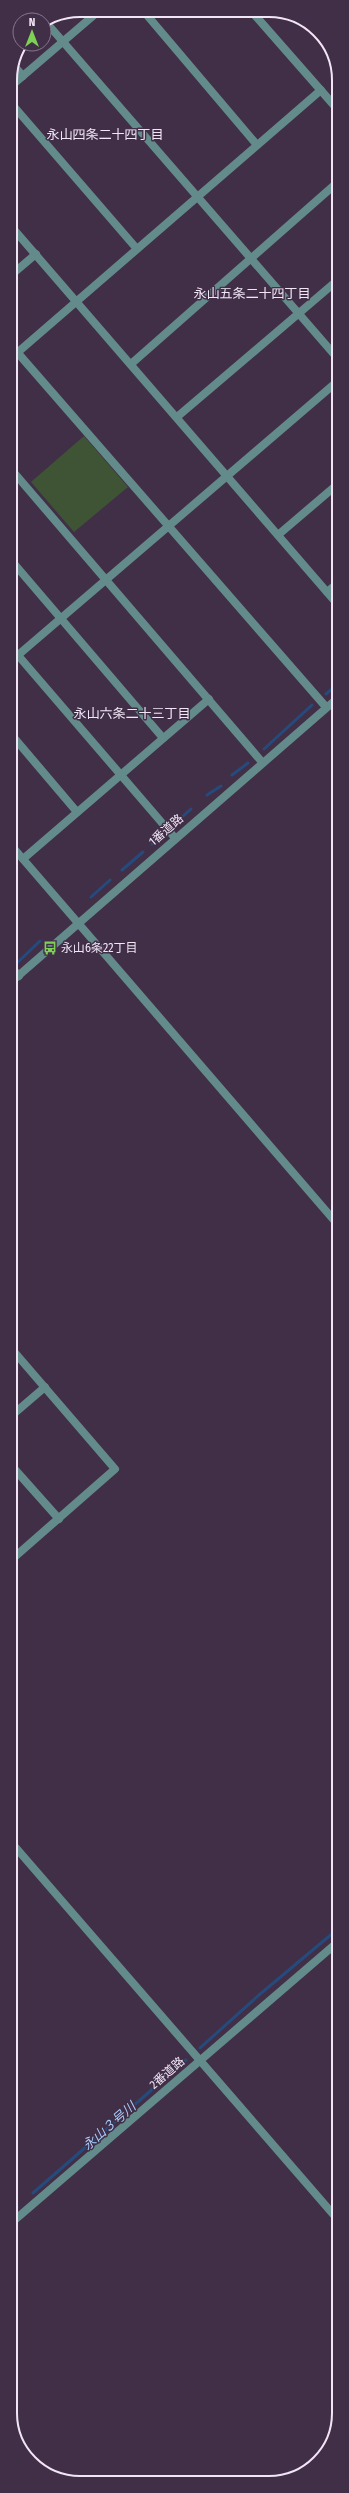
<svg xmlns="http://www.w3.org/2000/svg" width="349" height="2493" font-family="'Fira Sans Condensed','Noto Sans JP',sans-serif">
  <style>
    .green { fill: #3e5434 }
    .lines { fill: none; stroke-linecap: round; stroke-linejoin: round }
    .stream { stroke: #254a7c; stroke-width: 3 }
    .minor { stroke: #648b8b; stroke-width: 8 }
    .tertiary { stroke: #648b8b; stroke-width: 8 }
    .labels { text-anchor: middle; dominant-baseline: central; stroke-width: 3; stroke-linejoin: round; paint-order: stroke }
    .street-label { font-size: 12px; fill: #f1e5f6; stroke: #412f48 }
    .poi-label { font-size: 12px; fill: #f1e5f6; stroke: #412f48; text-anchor: start }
    .neighbourhood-label { font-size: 13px; fill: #f1e5f6; stroke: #412f48 }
    .water-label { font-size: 13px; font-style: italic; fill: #abcdfb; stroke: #412f48 }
    .rim { fill: none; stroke: #f1e5f6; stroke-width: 2 }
  </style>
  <rect width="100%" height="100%" fill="#412f48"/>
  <!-- green -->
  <polygon class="green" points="84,436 128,487 74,532 31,482"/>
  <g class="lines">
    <!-- stream -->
    <g class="stream">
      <polyline points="326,694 339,683"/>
      <polyline points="264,749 312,705"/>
      <polyline points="232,775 248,763"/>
      <polyline points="207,795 221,786"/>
      <polyline points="173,825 191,809"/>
      <polyline points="152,844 160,837"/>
      <polyline points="122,870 143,852"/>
      <polyline points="91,897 110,880"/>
      <polyline points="18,962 40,941"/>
      <polyline points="200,2048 259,1995 339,1928"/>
      <polyline points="33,2193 186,2060"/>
      <polyline points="10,2213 17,2207"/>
    </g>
    <!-- minor -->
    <g class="minor">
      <polyline points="253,13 339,111"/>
      <polyline points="146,14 257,145"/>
      <polyline points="45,21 339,360"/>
      <polyline points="13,65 23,76"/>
      <polyline points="10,87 94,15"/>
      <polyline points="10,102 137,249"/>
      <polyline points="10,225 339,606"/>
      <polyline points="10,276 36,254"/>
      <polyline points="10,344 326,707"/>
      <polyline points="10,359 321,90"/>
      <polyline points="131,364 339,181"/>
      <polyline points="177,417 339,279"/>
      <polyline points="10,468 262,762"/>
      <polyline points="278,535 339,483"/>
      <polyline points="10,559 163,738"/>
      <polyline points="327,592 339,582"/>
      <polyline points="10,646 175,838"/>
      <polyline points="10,662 339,380"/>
      <polyline points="10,733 77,812"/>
      <polyline points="10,844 339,1226"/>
      <polyline points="23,859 209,699"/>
      <polyline points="10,966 19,976"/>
      <polyline points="10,1347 115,1469 10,1561"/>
      <polyline points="10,1417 45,1387"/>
      <polyline points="10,1464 59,1519"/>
      <polyline points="10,1590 10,1592"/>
      <polyline points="10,1841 339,2221"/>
      <polyline points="10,2224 339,1941"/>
    </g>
    <!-- tertiary -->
    <polyline class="tertiary" points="10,983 339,697"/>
  </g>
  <!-- icons -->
  <defs>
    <g id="bus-bare" transform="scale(1.08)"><path d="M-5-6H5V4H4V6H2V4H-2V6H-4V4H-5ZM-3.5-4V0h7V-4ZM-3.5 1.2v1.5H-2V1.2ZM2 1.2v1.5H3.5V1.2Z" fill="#7dd154" stroke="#412f48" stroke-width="2.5" paint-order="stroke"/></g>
  </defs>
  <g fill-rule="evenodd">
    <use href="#bus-bare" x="50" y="948"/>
  </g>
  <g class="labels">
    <!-- street labels -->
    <g class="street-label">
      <text transform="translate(166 830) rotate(-41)">1番道路</text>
      <text transform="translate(167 2073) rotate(-41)">2番道路</text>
    </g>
    <!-- poi labels -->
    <g class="poi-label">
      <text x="61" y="948">永山6条22丁目</text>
    </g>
    <!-- neighbourhood labels -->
    <g class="neighbourhood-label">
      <text x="105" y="134">永山四条二十四丁目</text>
      <text x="252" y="293">永山五条二十四丁目</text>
      <text x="132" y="713">永山六条二十三丁目</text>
    </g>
    <!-- water labels -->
    <g class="water-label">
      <text transform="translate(109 2126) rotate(-41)">永山３号川</text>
    </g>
  </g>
  <!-- crop -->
  <path d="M0 0H349V2493H0ZM80 17H269A63 63 0 0 1 332 80V2413A63 63 0 0 1 269 2476H80A63 63 0 0 1 17 2413V80A63 63 0 0 1 80 17Z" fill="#412f48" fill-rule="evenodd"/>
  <path class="rim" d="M80 17H269A63 63 0 0 1 332 80V2413A63 63 0 0 1 269 2476H80A63 63 0 0 1 17 2413V80A63 63 0 0 1 80 17Z"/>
  <!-- north arrow -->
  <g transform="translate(32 32)"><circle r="19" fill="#412f48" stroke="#87788e"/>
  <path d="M0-3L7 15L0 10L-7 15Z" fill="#7dd154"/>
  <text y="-6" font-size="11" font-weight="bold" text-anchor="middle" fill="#f1e5f6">N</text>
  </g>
</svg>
